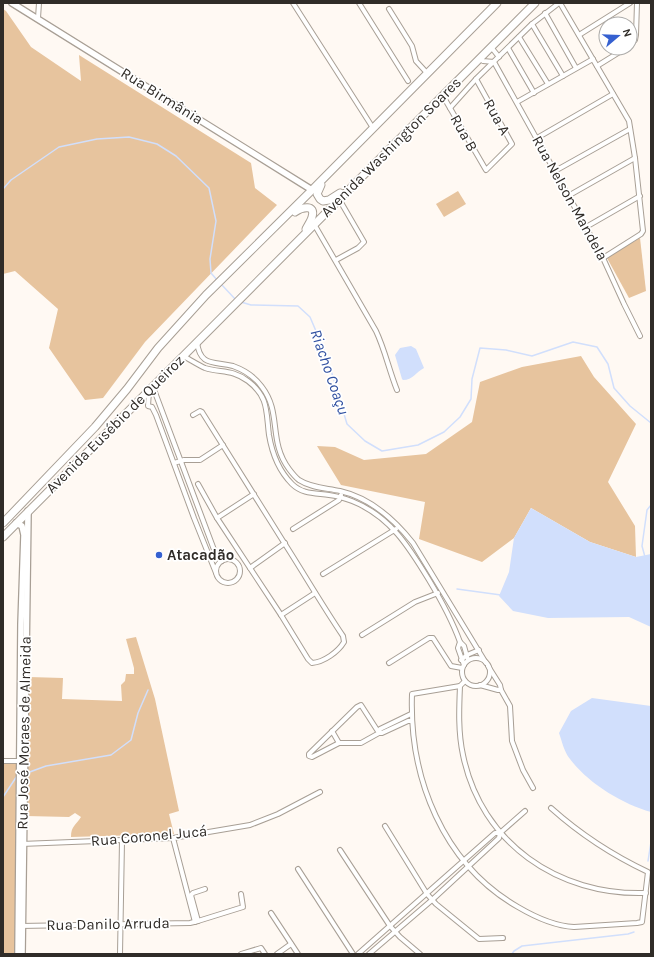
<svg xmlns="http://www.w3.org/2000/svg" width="654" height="957" font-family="Karla,sans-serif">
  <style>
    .green { fill: #e7c49e }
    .water { fill: #d1dffc }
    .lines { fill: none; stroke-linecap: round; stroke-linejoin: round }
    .stream { stroke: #d1dffc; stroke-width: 1.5 }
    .street-casing { stroke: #a89f95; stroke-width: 6 }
    .secondary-casing { stroke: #a89f95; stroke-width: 8 }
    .highway-casing { stroke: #a89f95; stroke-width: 9 }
    .street { stroke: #fff; stroke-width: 4 }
    .secondary { stroke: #fff; stroke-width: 5.5 }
    .highway { stroke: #fff; stroke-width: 7 }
    .poi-dot { fill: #3560d0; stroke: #fff; stroke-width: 1.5 }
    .labels { text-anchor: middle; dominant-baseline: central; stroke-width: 3.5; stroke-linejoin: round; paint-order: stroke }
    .street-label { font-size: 15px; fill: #302c28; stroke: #fff }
    .poi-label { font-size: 15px; font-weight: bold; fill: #302c28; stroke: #fff; text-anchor: start }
    .water-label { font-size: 16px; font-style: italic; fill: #3151a1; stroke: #fff }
  </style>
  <rect width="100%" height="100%" fill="#fff9f3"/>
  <!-- green -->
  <g class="green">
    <polygon points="3,9 6,11 31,47 81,81 79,55 251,163 255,188 277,205 145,342 103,398 85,400 49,348 58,309 15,271 3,274"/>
    <polygon points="458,191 466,204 444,217 436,204"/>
    <polygon points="640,238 646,291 629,298 607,258 608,256"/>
    <polygon points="581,356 594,377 636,424 608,482 635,526 636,557 590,542 531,508 514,538 482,562 419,539 425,502 341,485 317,446 335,447 364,460 426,454 472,422 480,382 522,367"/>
    <path d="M136 637 155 699 179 811 169 814 174 834 71 837C71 826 76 825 81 817L75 813 69 817 26 816 29 677 63 678 62 699 122 701 121 685 125 681 126 674H134V668L126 639Z"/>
    <polygon points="3,762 19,762 15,953 7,953 6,954 3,954"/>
  </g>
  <!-- water -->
  <g class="water">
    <path d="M411 346 416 349 424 368C416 372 413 380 403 380L402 379 395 355 400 348Z"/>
    <polygon points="531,508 590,542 636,557 651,554 651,627 629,617 548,618 513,611 499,596 509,572 514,538"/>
    <path d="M592 698 651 706V812C622 804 588 783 570 759 564 752 562 741 559 733L571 711Z"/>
  </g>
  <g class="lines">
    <!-- stream -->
    <g class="stream">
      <polyline points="3,189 11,180 59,147 97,139 129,137 157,144 176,156 209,188 216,221 210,259 211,273 217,280"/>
      <polyline points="221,284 236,300"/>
      <polyline points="241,302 251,305 298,306 310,317 327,357 347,424 365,441 382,451 418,445 444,432 460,417 471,399 472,379 480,348 506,350 532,356 573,342 597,347 608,364 614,388 630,406 651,423"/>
      <polyline points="645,557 642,546 647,510 651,505"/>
      <polyline points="457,589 501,595"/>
      <polyline points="27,773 46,766 111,755 131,740 138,713 148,690"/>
      <polyline points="3,797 17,776"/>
      <polyline points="648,861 651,842"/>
      <polyline points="512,954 514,951 522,946 628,934 634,932"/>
    </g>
    <!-- street casing -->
    <g class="street-casing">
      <g id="street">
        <polyline points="293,3 373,128"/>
        <polyline points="359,3 408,81"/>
        <polyline points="560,3 629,121 635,158 643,231 641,234 603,258"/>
        <polyline points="389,9 412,46 416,61 427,73"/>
        <polyline points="545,13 576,68"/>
        <polyline points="38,18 39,3"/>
        <polyline points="532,24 563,76"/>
        <polyline points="579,35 630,3"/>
        <polyline points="519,37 548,84"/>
        <polyline points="630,45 635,40 636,35 637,3"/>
        <polyline points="491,47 499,57"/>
        <polyline points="508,48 534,93"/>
        <polyline points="480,58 483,61 494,62 603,258 624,304 640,336"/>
        <polyline points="597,66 626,48"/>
        <polyline points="443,96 486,170 512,144 476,79"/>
        <polyline points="517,102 593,59"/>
        <polyline points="450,108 476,79 532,24 559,3"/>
        <polyline points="537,138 613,94"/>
        <polyline points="555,171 630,129"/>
        <polyline points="568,196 635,158"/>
        <path d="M314 224 376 331C385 350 389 370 397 390"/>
        <polyline points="586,227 640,196"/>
        <polyline points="336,260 358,248 364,242 339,199"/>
        <path d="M197 342C200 367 214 361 233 366 244 370 255 377 262 387 282 413 268 441 289 469 292 473 295 477 299 480 311 488 327 488 340 491 371 498 394 519 413 543L486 663"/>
        <path d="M183 356C191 360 198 365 205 368 221 373 232 369 248 381 269 397 266 412 269 435 272 453 279 471 292 484 302 494 315 493 329 495 337 496 344 498 352 501 390 516 409 547 429 580 441 600 452 620 460 642L458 648 464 665"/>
        <polyline points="153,387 216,555 219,559 222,561"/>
        <polyline points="149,391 148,406 152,407 156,415 194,518 216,573"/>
        <path d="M193 415 200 411 202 412C229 455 256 498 283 541 303 572 322 605 343 636L344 642C338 652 324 662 312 663L308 659 281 615 217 518 254 494"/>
        <polyline points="174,463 184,460 200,460 223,445"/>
        <polyline points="198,484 217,518"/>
        <polyline points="293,529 339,500 341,495"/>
        <circle cx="228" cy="571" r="12"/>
        <polyline points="250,568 285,543"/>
        <polyline points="323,574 396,529"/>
        <polyline points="281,615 315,593"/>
        <polyline points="362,635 415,602 438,593"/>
        <polyline points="460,642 464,646 468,660"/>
        <circle cx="476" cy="672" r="14"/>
        <polyline points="461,660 467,655 479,650"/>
        <polyline points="389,663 429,638 433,638 451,666 462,668"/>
        <polyline points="488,666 500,685 501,690 510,706 512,741 523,770 533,788"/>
        <path d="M465 681 460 686C459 709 458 732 463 755 481 843 558 896 646 893"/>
        <polyline points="480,685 498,690 501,690"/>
        <path d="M460 686 412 694C409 778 443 864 518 907 535 917 554 926 574 927L637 923 642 922 648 872C612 855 580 834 551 808"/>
        <polyline points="332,731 339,743"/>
        <polyline points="379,733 361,705 357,707 309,754 309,756 312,757 339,743 361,743 379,733 382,733 408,721 412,721"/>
        <polyline points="379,733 380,729 411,714"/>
        <polyline points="3,761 22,761"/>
        <polyline points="385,826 427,894 436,904 479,939 503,938"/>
        <polyline points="173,838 195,922"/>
        <polyline points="21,844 173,838 250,825 278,814 320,792"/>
        <polyline points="340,850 390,926 400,937 420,954"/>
        <polyline points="298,869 353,954"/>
        <polyline points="205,889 193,893 191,895 198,921 243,907 241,894"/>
        <polyline points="271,913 298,954"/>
        <polyline points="20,926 190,923 198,921"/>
        <polyline points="120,954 122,841"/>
        <polyline points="241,954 261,948 265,954"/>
        <polyline points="277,954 291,944"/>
        <polyline points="358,954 495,833 500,833 525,811"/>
        <polyline points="369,954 432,900 499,838 500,833"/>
      </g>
    </g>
    <!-- secondary casing -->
    <g class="secondary-casing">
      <g id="secondary">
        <polyline points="12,3 312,190"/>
        <polyline points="16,523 22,526 24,535 21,624 18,954"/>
        <polyline points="22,954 28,511"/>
      </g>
    </g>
    <!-- highway casing -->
    <g class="highway-casing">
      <g id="highway">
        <polyline points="321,185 317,194 320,199 323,201 329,200 340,193"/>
        <path d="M295 212C302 207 316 204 312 217 311 221 308 225 306 229"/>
        <polyline points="3,523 95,427 127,389 158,348 206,295 312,190 497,3"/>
        <polyline points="3,537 535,3"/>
      </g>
    </g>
    <!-- street -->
    <use href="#street" class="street"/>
    <!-- secondary -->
    <use href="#secondary" class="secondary"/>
    <!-- highway -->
    <use href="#highway" class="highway"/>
  </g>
  <!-- markers -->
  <circle class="poi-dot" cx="159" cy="555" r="4"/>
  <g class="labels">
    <!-- street labels -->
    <g class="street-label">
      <text transform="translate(162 96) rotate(32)">Rua Birmânia</text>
      <text transform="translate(497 117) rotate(61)">Rua A</text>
      <text transform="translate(464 133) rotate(61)">Rua B</text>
      <text transform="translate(391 147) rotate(-45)">Avenida Washington Soares</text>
      <text transform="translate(570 198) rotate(61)">Rua Nelson Mandela</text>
      <text transform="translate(115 424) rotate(-45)">Avenida Eusébio de Queiroz</text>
      <text transform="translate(24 733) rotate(-89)">Rua José Moraes de Almeida</text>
      <text transform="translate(149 836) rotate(-5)">Rua Coronel Jucá</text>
      <text transform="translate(108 924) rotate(-1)">Rua Danilo Arruda</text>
    </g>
    <!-- poi labels -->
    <g class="poi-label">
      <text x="167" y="555">Atacadão</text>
    </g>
    <!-- water labels -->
    <g class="water-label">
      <text transform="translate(330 372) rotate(71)">Riacho Coaçu</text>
    </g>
  </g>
  <!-- border -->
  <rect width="654" height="957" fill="none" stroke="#302c28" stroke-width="8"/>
  <!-- north arrow -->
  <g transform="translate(618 36) rotate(71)"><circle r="19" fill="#ffffff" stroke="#acaba9"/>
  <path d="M0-3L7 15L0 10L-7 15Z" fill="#3560d0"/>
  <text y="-6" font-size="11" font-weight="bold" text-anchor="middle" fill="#302c28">N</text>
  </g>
</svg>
